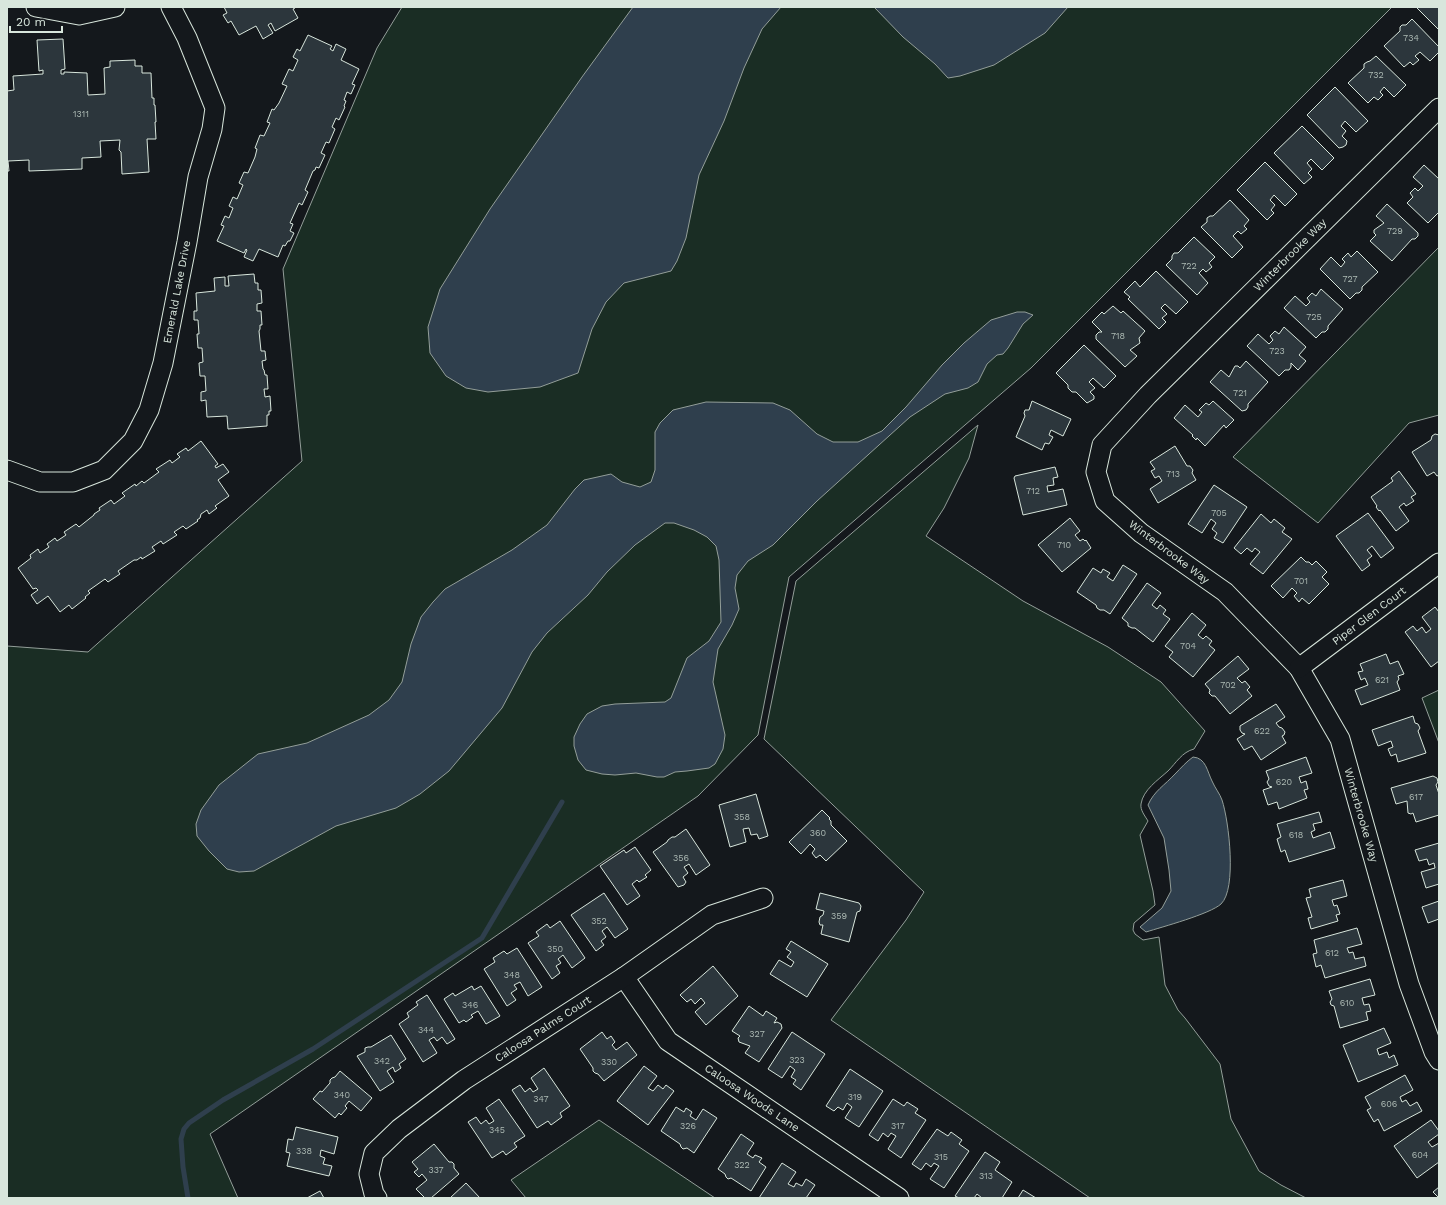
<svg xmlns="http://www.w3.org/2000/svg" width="1446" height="1205" font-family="'Work Sans',sans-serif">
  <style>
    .green { fill: #1a2d24; stroke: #939e99 }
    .water { fill: #2f3f4d; stroke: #939e99 }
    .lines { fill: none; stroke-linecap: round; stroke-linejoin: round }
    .stream { stroke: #2f3f4d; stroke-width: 5 }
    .building { fill: #2c363c; stroke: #d8e6dc }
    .minor-casing { stroke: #d8e6dc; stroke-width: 21 }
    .minor { stroke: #14181c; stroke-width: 19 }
    .labels { text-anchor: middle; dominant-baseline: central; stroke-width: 3; stroke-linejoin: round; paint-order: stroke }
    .number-label { font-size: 9px; fill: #adbab4 }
    .street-label { font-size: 11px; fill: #d8e6dc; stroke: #14181c }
  </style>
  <rect width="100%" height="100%" fill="#14181c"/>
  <!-- green -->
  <g class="green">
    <polygon points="402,7 1392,7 1031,368 789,577 758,735 698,796 210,1134 238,1198 7,1198 7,646 88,652 302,461 283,269 377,48"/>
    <polygon points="1439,247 1439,415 1409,423 1318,523 1233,457"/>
    <path d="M978 425 969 458 944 508 926 536 1023 601 1108 647 1161 682 1205 731 1194 749C1182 752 1176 763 1168 771 1158 780 1143 790 1141 804 1140 810 1145 816 1148 821L1140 835 1153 891 1155 905 1134 923 1133 930 1135 934 1143 940 1159 937 1165 985 1178 1010 1185 1018 1220 1064 1231 1119 1259 1171 1281 1185 1306 1198H1090L831 1020 906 920 924 892 764 739 796 581Z"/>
    <polygon points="1439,690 1439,743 1422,698"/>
    <polygon points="599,1120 715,1198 526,1198 511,1180"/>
  </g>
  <!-- water -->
  <g class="water">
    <polygon points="633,7 781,7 762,29 744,68 724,121 699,175 686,238 677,261 671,271 624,283 606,302 592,329 578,373 540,387 488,392 466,388 446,376 430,353 428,327 440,289 490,209 582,77"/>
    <polygon points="874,7 1068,7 1045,33 994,65 960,76 948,78 935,64 903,37"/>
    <polygon points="1017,312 1025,312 1033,315 1023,324 1008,348 1003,354 997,355 987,364 978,382 968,388 945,394 910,417 817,501 773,545 748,561 737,575 735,588 739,609 732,625 718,649 713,682 725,735 723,749 715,764 709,768 687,771 675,772 664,777 657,777 636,773 615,775 602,774 586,770 578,760 574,746 574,737 580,724 587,714 602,706 615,704 665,702 671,698 687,658 709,641 721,622 719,560 716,546 707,537 694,530 674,523 665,523 635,545 607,572 588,595 547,633 532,652 502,708 449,771 420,794 396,808 336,826 254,871 239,872 227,869 209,851 197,836 196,824 201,810 219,785 258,754 307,743 369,715 389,700 402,682 411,644 421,617 433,602 445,589 512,550 547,525 575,489 584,480 611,474 622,482 640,487 651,482 655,470 655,432 660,423 673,410 706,402 773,403 790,410 817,434 833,442 858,442 882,431 906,407 942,365 964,343 991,320"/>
    <path d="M1193 757C1206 758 1207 771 1212 781 1215 788 1220 794 1222 800 1229 821 1237 889 1221 904 1210 914 1162 927 1146 932L1140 927 1162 908 1171 891 1169 870 1164 838 1148 805C1154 791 1165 785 1175 774 1181 768 1186 762 1193 757Z"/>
  </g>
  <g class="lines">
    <!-- stream -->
    <polyline class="stream" points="188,1198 183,1167 181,1139 184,1129 189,1123 223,1100 313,1049 482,938 562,802"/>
  </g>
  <!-- building -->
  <g class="building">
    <polygon points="224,7 295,7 295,8 293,9 298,18 275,31 271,23 268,25 273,33 263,39 256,26 239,35 231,21 228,23 223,15 227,13"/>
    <polygon points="1418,7 1439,7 1439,30 1417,8"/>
    <polygon points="1412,19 1439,47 1439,52 1430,61 1420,52 1415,56 1419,60 1413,65 1410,62 1404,67 1384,46 1400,31 1400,27 1402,25 1406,25"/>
    <polygon points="308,35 332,46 330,49 333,51 336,44 346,49 341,60 359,69 352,84 355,85 351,94 347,92 344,100 346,101 344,106 345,107 339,120 336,118 332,127 335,129 329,143 326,142 321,153 325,155 319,168 316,167 315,170 313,171 305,190 308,192 302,205 299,203 290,223 293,224 290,231 294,233 290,241 288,241 285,246 283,245 278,257 259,249 253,261 244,257 247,250 246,249 244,253 217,241 224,226 221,225 225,216 229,218 233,208 229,206 233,197 237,199 243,185 239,183 244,172 248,173 255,157 257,149 255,148 260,135 264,136 270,123 267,122 272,109 274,110 279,103 287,86 282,84 289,69 293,71 298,60 293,57 297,49 300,51"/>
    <polygon points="63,39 65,69 61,70 61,74 64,74 64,72 87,73 88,95 105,94 104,68 110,67 110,61 135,60 135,66 142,66 142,73 151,73 152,98 154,98 154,105 155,105 156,122 155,122 156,139 147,139 149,172 122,174 121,152 119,150 120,140 100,141 101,157 82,158 82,169 29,171 29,160 8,161 9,171 7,171 7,91 14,90 13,76 43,74 43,70 39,71 37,40"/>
    <polygon points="1376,56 1406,85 1394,97 1384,87 1380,92 1383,95 1378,100 1374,97 1368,103 1348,83 1364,68 1364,64 1367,62 1370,61"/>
    <polygon points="1335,87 1368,121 1356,132 1345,121 1341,126 1346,131 1342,136 1347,141 1346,145 1343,147 1339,148 1307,115"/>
    <polygon points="1302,126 1334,158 1322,170 1311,159 1307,163 1312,169 1308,173 1312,177 1304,184 1274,153"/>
    <polygon points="1265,162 1297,194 1285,206 1274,195 1270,200 1275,205 1271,210 1274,213 1267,220 1237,190"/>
    <polygon points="1424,165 1439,179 1439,212 1428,223 1407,203 1413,197 1410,193 1415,188 1418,191 1423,186 1413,177"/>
    <polygon points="1230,200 1249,220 1244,226 1247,229 1241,234 1238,231 1233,236 1243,247 1232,258 1201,227 1207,222 1207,218 1210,216 1213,216"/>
    <polygon points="1387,204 1418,233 1418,236 1415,239 1412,239 1392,261 1370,241 1376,235 1374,233 1374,230 1384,223 1376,216"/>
    <polygon points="1194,237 1215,257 1209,263 1212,267 1206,272 1203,269 1199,273 1208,283 1197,295 1166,265 1172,259 1172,256 1174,253 1178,253"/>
    <polygon points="1357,251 1378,272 1362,287 1362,290 1359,293 1356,293 1350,299 1320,269 1331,257 1341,267 1345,262 1342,259 1348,253 1351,257"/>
    <polygon points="1156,271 1188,302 1176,314 1165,304 1161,308 1167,314 1162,318 1166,322 1159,329 1128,299 1130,297 1124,292 1135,281 1140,287"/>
    <polygon points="254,274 255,283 258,283 258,290 261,290 262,303 257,304 257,311 261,311 262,325 260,325 260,329 259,331 261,351 265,351 266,360 262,361 263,369 264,370 265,375 267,375 268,389 264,389 265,397 270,396 271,411 269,411 269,415 267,415 267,426 228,429 227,416 207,417 206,400 201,401 201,392 206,391 205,376 200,376 199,363 203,362 202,348 198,348 197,334 199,334 198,320 194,320 194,311 197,311 196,293 215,291 214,278 225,277 225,286 229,286 228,276"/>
    <polygon points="1321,289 1343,309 1328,326 1328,329 1325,332 1322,332 1316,338 1284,308 1295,296 1306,306 1310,302 1307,298 1312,293 1316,296"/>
    <polygon points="1113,306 1121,313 1123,311 1145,331 1139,338 1140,343 1130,350 1137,356 1125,367 1096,339 1096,335 1099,332 1102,332 1092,322 1102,312 1104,314"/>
    <polygon points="1284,327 1306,347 1299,355 1306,361 1298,370 1291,363 1291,367 1289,370 1285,370 1279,376 1247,346 1258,334 1269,344 1273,340 1270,336 1275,331 1279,334"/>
    <polygon points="1084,345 1116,376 1104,388 1093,378 1089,382 1095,388 1090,392 1094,396 1094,399 1087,403 1076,392 1072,392 1068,388 1068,385 1056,373"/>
    <polygon points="1246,361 1268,382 1248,404 1248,407 1246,410 1242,411 1210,382 1221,370 1229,377 1235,366 1238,366 1240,368"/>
    <polygon points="1032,401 1071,419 1063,436 1051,430 1049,435 1053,437 1049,444 1045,443 1042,450 1016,437 1025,416 1024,413 1025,410 1029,410"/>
    <polygon points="1213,401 1234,420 1226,428 1224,425 1205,446 1197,438 1196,440 1192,436 1193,435 1174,418 1185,405 1198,417 1202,412 1199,410 1206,403 1209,405"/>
    <polygon points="1435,434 1439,435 1439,475 1437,476 1434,472 1427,476 1412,452 1431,440 1432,436"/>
    <polygon points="201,441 218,464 215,466 216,468 223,464 229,472 218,480 229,496 215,506 217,508 209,514 207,510 201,514 200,518 197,520 198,521 186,529 183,526 174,532 177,535 163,544 161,541 152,547 155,551 142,559 141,557 137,560 134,560 118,571 120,574 108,582 105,579 88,591 90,593 85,597 86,598 72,609 69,605 60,612 48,596 37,604 31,595 38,590 36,588 33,589 18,568 31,558 30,555 38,549 40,553 49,547 47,544 55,538 57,541 66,535 64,532 76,524 79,527 94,515 94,514 100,510 99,508 111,500 114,504 125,496 122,493 135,484 136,486 142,481 144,483 159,472 156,469 170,460 172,463 180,457 177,454 186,448 188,451"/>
    <polygon points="1175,446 1187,466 1190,466 1193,470 1192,473 1196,480 1158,503 1150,489 1162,481 1159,476 1155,478 1151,471 1155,469 1150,462"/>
    <polygon points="1055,467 1058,477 1053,478 1054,485 1047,486 1048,492 1063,489 1067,505 1023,515 1014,478 1015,476"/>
    <polygon points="1399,471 1416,494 1411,497 1414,501 1406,506 1404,503 1399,507 1409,521 1396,531 1380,510 1379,511 1376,507 1377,506 1371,497 1393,481 1391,478"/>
    <polygon points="1214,485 1247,507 1223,543 1214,538 1217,533 1212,529 1216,523 1211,519 1202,533 1188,524"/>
    <polygon points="1368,513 1394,548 1381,558 1372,546 1367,550 1372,556 1367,560 1370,565 1362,571 1336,536"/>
    <polygon points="1261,514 1271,523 1274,519 1285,528 1282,532 1292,539 1263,574 1250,564 1260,552 1255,548 1252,552 1247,548 1241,554 1234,548"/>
    <polygon points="1070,518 1080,531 1075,535 1080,541 1083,539 1085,541 1086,540 1091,548 1062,572 1038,545"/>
    <polygon points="1301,557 1306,562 1309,562 1312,565 1316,561 1327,572 1322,577 1329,584 1309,604 1302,598 1299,602 1294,596 1297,593 1292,588 1283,598 1271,586"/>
    <polygon points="1123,565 1137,574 1110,614 1104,610 1100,610 1097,608 1096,605 1077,592 1093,568 1101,573 1103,569 1110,573 1107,577 1113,581"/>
    <polygon points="1147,583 1161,593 1152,605 1157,609 1160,605 1166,610 1163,614 1170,619 1153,642 1135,628 1132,628 1128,626 1128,623 1122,618"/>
    <polygon points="1435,607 1439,612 1439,661 1431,667 1405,632 1413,626 1417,631 1422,627 1426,633 1431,629 1422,617"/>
    <polygon points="1192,613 1206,625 1198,635 1203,639 1206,636 1212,641 1209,645 1215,650 1193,677 1169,657 1173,652 1165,646"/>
    <polygon points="1386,654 1390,664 1398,661 1404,674 1398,676 1399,679 1397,682 1400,690 1361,705 1355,690 1368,685 1365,678 1361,680 1358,672 1363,671 1360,664"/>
    <polygon points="1238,656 1249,669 1237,678 1242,683 1245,681 1250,687 1247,690 1252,696 1230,714 1215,696 1212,696 1209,693 1210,690 1205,684"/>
    <polygon points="1276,704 1285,717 1276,723 1279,727 1282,728 1285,732 1284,735 1282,736 1286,743 1261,760 1252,746 1244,750 1237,739 1245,734 1242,733 1240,730 1240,726"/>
    <polygon points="1413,716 1415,723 1418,724 1420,728 1418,731 1426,753 1398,762 1396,754 1391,756 1388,749 1393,747 1391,741 1378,746 1372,730"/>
    <polygon points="1306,757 1312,773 1299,777 1301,783 1306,781 1308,789 1304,790 1307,798 1279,809 1277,802 1268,805 1263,790 1272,787 1269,786 1267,782 1269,779 1266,771"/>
    <polygon points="1433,776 1437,778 1438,782 1436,785 1439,794 1439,815 1416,822 1413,813 1411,814 1408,813 1407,801 1396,804 1391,788"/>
    <polygon points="756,794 768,836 759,839 757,834 751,835 749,828 743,829 746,842 730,847 719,805"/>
    <polygon points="822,810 830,818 829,819 831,821 831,825 847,841 826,861 820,855 816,858 812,853 815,849 810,844 801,854 789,842"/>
    <polygon points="1319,812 1322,822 1313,824 1315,830 1311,832 1313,838 1330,832 1335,848 1289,862 1285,850 1281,852 1277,839 1281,837 1277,824"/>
    <polygon points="686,829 710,865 696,875 689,864 684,867 688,873 683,877 686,882 684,885 678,887 653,852 667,842 668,840 672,837 675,837"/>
    <polygon points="1439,843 1439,884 1426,888 1421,872 1435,868 1434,863 1429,865 1427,859 1419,861 1415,850"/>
    <polygon points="635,847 651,870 645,875 647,877 639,882 637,880 632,884 640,896 627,905 600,866 624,850 626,853"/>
    <polygon points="1343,880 1347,896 1332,900 1334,906 1337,905 1340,914 1336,915 1338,921 1311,929 1308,918 1312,917 1306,898 1311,897 1309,889"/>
    <polygon points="604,893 628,929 615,938 607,927 602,931 606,937 601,941 604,945 596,951 571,915"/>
    <polygon points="820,893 859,903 861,906 860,911 857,912 849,942 821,934 823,925 820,925 819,922 820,917 823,915 824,911 816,909"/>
    <polygon points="1439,901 1439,919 1428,923 1422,907"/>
    <polygon points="560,921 585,958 572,968 563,955 558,959 561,963 556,966 560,973 552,979 528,943 539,936 536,932 547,924 550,928"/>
    <polygon points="1357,928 1362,944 1347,948 1349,953 1353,952 1355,959 1364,957 1366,966 1325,978 1321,965 1316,967 1313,954 1317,953 1314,940"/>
    <polygon points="791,941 828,964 807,997 770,974 779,960 791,967 794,962 787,957 791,952 786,949"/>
    <polygon points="517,948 542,987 528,996 520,982 514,985 517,989 511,993 516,1000 507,1006 484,969 495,962 493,958 504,951 507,954"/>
    <polygon points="713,966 738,996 706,1025 695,1012 705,1003 701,998 695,1004 691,999 687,1002 680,995"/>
    <polygon points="1370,979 1375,995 1362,998 1364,1005 1369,1004 1371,1011 1366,1012 1368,1020 1340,1028 1334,1006 1331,1005 1330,1002 1332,999 1329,991"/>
    <polygon points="472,986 474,990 481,986 500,1016 486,1024 478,1011 471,1015 473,1017 466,1022 464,1020 459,1023 444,999 453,993 455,996"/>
    <polygon points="427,995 455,1039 447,1044 442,1037 437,1041 434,1037 429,1040 437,1053 423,1062 399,1024 409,1017 407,1013 418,1005 416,1002"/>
    <polygon points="749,1006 763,1016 766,1011 777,1018 774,1023 777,1022 781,1024 782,1028 759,1062 745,1053 750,1046 739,1042 738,1038 740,1036 732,1031"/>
    <polygon points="1384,1028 1391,1043 1377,1049 1379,1055 1387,1052 1389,1058 1394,1055 1398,1065 1358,1082 1343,1045"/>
    <polygon points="602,1032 607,1039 611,1036 615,1042 612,1045 616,1050 627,1042 637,1055 604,1081 598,1074 595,1073 593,1071 593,1068 580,1049"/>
    <polygon points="792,1032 825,1054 801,1090 793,1084 796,1080 791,1077 795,1070 790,1066 782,1078 768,1069"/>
    <polygon points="391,1035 406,1059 399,1064 401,1068 395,1072 393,1067 387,1071 394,1082 380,1091 357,1056 365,1052 365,1048 368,1047 371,1047"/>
    <polygon points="644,1066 657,1076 648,1088 653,1091 658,1085 663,1089 666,1085 674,1091 648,1125 617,1101"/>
    <polygon points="544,1068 570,1106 560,1113 562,1117 551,1125 548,1121 537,1128 512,1090 520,1085 525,1092 530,1088 533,1092 538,1089 531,1078"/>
    <polygon points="850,1069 883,1091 859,1127 845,1118 852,1107 847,1103 843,1110 838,1107 834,1111 826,1106"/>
    <polygon points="340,1071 372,1098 361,1111 349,1101 345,1106 347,1108 341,1115 339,1113 335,1118 313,1099 320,1091 322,1092 330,1083 330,1080 332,1078 335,1077"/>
    <polygon points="1405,1075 1413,1090 1400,1097 1402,1102 1406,1100 1410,1106 1417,1102 1422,1111 1384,1131 1378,1119 1374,1122 1367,1110 1371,1108 1365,1097"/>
    <polygon points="499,1099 525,1136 514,1143 517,1147 506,1155 503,1151 492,1158 468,1122 476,1117 481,1124 486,1120 489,1124 494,1121 486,1108"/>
    <polygon points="893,1099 904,1106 907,1102 918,1109 915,1113 926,1120 901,1158 888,1149 896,1136 891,1133 888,1137 883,1133 878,1141 869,1135"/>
    <polygon points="676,1107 684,1112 686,1108 692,1112 690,1116 696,1120 703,1109 717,1118 694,1153 687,1148 683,1149 681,1147 680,1144 661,1131"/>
    <polygon points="1431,1120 1439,1131 1439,1134 1428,1142 1432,1147 1439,1143 1439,1162 1417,1178 1394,1146"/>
    <polygon points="296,1127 338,1137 334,1154 321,1150 320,1156 325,1158 323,1164 332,1166 329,1176 287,1166 290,1153 286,1152 288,1139 293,1140"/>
    <polygon points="937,1129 948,1136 951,1132 962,1140 959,1144 969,1151 944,1188 930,1179 939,1166 934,1163 931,1167 926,1163 921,1170 912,1164"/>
    <polygon points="741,1134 754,1143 747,1154 753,1158 755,1155 762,1158 759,1162 766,1167 751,1191 731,1178 728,1179 726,1177 725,1174 718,1169"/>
    <polygon points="434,1144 449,1162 452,1162 454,1164 454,1168 459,1174 431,1198 425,1198 416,1189 427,1180 422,1174 419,1177 414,1172 418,1169 412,1162"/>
    <polygon points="985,1152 1000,1162 995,1170 1012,1182 1002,1198 982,1198 977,1194 974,1198 959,1198 955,1196"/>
    <polygon points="782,1163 796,1172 788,1184 794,1187 796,1183 802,1186 806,1179 815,1185 806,1198 759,1198"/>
    <polygon points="466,1183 480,1198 450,1198"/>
    <polygon points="1439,1187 1439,1198 1433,1192"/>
    <polygon points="1023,1190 1036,1198 1018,1198"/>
    <polygon points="320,1191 324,1198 307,1198"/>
  </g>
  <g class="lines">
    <!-- minor casing -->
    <g class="minor-casing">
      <g id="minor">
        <polyline points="36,7 79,15 115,7"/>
        <polyline points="1439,108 1148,395 1102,445 1096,472 1105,501 1141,533 1225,592 1299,668 1340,739 1409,984 1434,1052 1439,1060"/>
        <polyline points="7,470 40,482 73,482 104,470 133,441 149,410 163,363 187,242 198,177 212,129 215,108 187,38 171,7"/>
        <polyline points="1299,668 1439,563"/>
        <polyline points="624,977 668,1041 899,1198"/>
        <polyline points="377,1198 374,1194 369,1174 374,1153 399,1129 464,1080 624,977 712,915 763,898"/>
      </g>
    </g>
    <!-- minor -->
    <use href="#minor" class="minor"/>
  </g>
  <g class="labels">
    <!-- number labels -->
    <g class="number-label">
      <text x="1411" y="38">734</text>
      <text x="1376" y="75">732</text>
      <text x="81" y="114">1311</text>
      <text x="1395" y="231">729</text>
      <text x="1189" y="266">722</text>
      <text x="1350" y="279">727</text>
      <text x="1314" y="317">725</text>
      <text x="1118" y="336">718</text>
      <text x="1277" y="351">723</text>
      <text x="1240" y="393">721</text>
      <text x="1173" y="474">713</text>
      <text x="1033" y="491">712</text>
      <text x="1219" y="513">705</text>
      <text x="1064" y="545">710</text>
      <text x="1301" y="581">701</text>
      <text x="1188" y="646">704</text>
      <text x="1382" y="680">621</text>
      <text x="1228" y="685">702</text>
      <text x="1262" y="731">622</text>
      <text x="1284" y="782">620</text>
      <text x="1416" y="797">617</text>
      <text x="742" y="817">358</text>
      <text x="818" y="833">360</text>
      <text x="1296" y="835">618</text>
      <text x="681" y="858">356</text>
      <text x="839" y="916">359</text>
      <text x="599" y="921">352</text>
      <text x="555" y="949">350</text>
      <text x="1332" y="953">612</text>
      <text x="512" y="975">348</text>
      <text x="1347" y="1003">610</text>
      <text x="470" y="1005">346</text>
      <text x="426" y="1030">344</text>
      <text x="757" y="1034">327</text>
      <text x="797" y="1060">323</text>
      <text x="382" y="1061">342</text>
      <text x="609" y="1062">330</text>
      <text x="342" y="1095">340</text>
      <text x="855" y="1097">319</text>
      <text x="541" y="1099">347</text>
      <text x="1389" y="1104">606</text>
      <text x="688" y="1126">326</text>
      <text x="898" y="1126">317</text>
      <text x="497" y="1130">345</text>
      <text x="304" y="1151">338</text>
      <text x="1420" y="1155">604</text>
      <text x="941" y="1157">315</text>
      <text x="742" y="1165">322</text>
      <text x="436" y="1170">337</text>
      <text x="986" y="1176">313</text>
    </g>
    <!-- street labels -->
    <g class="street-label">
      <text transform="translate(1290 255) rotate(-45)">Winterbrooke Way</text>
      <text transform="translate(177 292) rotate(-79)">Emerald Lake Drive</text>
      <text transform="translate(1169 552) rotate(37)">Winterbrooke Way</text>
      <text transform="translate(1369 616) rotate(-37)">Piper Glen Court</text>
      <text transform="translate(1361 815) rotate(74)">Winterbrooke Way</text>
      <text transform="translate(543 1029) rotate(-33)">Caloosa Palms Court</text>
      <text transform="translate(752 1098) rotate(34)">Caloosa Woods Lane</text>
    </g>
  </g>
  <!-- border -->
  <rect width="1446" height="1205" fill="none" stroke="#d8e6dc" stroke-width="16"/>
  <!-- scale -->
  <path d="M10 26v6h52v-6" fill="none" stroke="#d8e6dc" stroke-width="2"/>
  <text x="16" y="26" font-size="12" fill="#d8e6dc" stroke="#14181c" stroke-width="3" paint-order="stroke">20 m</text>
</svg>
